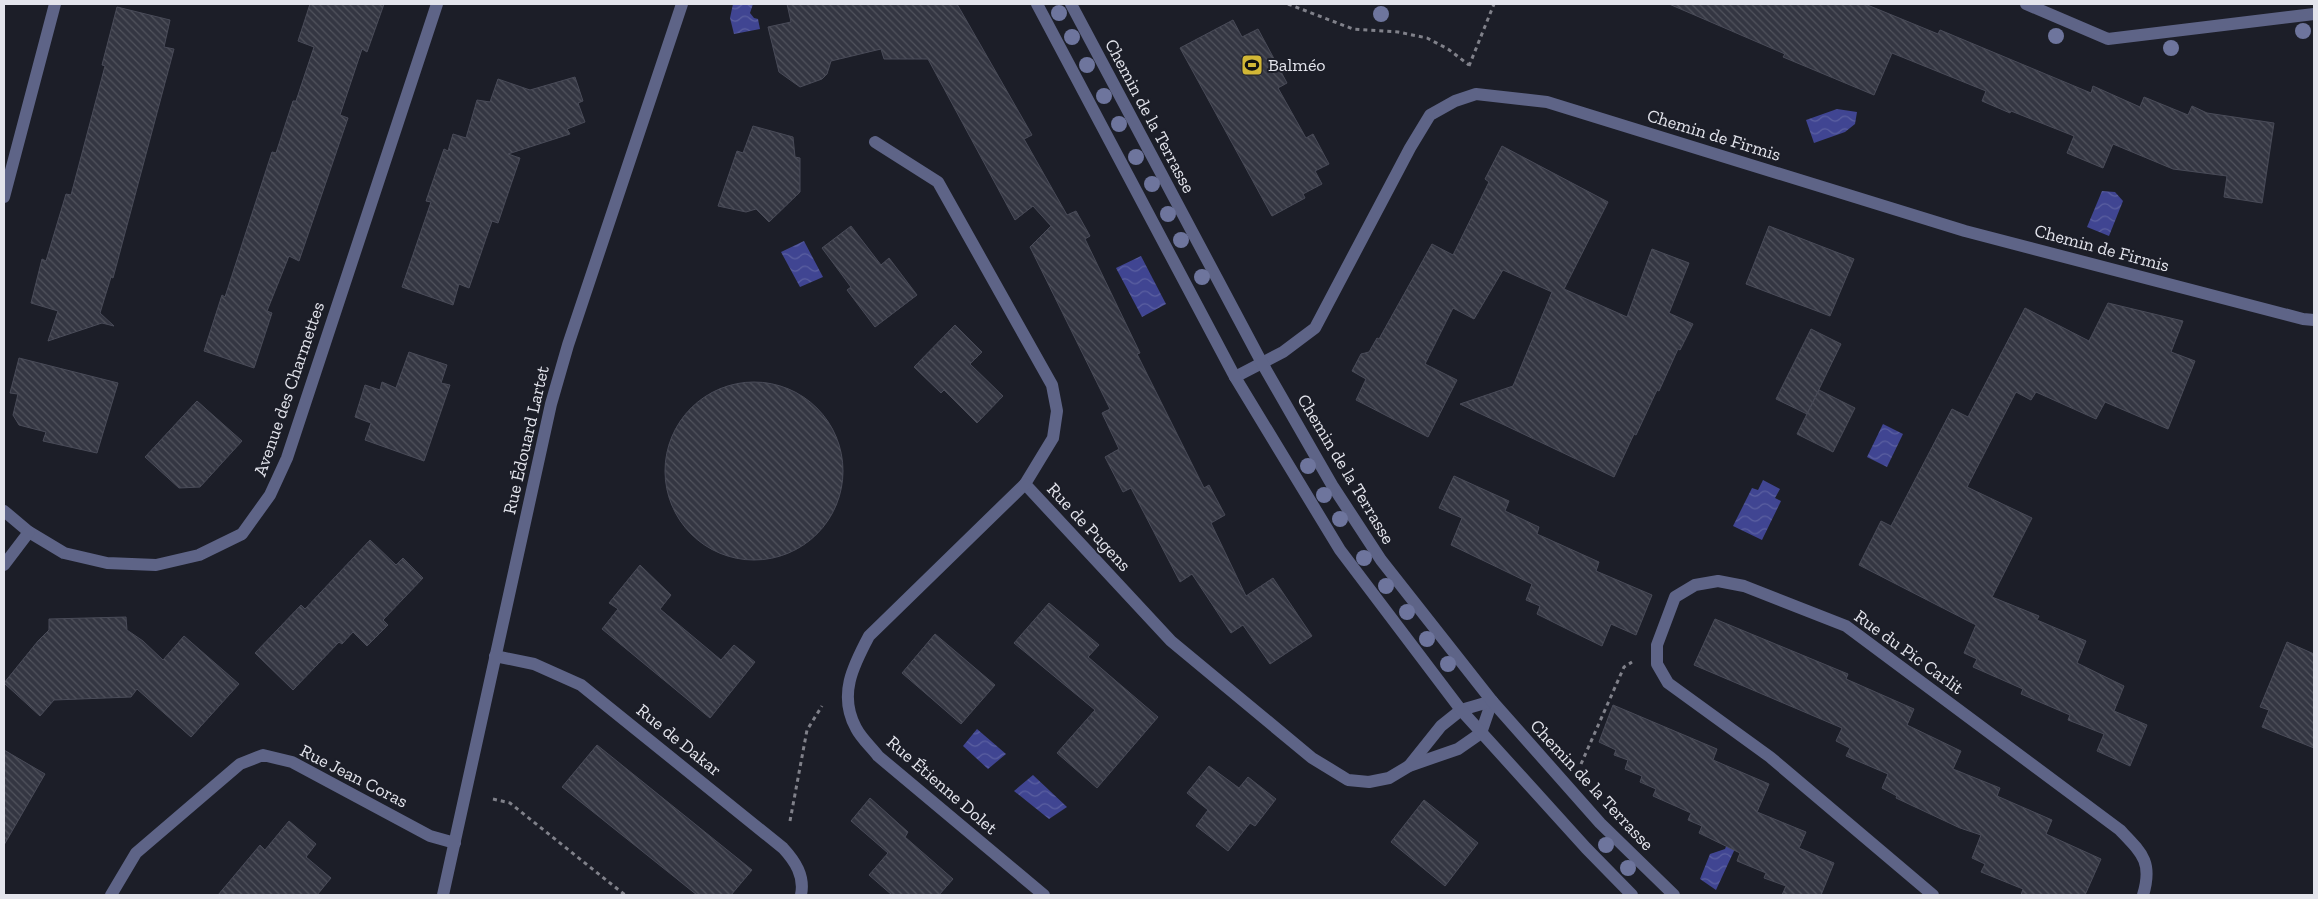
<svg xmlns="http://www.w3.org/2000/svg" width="2318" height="899" font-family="'Zilla Slab',serif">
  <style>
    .water { fill: url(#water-waves) }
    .building { fill: url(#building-back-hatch); stroke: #494b58 }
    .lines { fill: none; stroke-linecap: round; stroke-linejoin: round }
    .path { stroke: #80818a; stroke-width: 3; stroke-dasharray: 4 4; stroke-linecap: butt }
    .minor { stroke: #5e6487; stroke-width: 12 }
    .tertiary { stroke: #5e6487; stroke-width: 12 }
    .tree { fill: #6e759d }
    .labels { text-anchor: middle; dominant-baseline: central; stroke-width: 4; stroke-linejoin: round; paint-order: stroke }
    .poi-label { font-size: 18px; fill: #e3e4ec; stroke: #1c1e28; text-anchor: start }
    .street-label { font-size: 18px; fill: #e3e4ec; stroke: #1c1e28 }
  </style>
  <defs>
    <pattern id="water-waves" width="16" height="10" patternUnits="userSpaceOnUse" patternTransform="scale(1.25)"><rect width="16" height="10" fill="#404592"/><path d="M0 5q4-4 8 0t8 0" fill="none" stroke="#5b60a1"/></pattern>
    <pattern id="building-back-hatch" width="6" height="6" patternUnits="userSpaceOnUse" patternTransform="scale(1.25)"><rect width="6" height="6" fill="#343642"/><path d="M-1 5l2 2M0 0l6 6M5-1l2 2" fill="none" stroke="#51535d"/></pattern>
  </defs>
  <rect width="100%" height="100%" fill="#1c1e28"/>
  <!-- water -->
  <g class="water">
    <polygon points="733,4 753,4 750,13 754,18 758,19 760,29 734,34 730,18"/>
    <polygon points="1837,109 1857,112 1855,124 1845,132 1814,143 1806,120"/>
    <polygon points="2102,191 2115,192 2123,201 2109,236 2087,227"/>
    <polygon points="804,241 823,277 800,287 781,252"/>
    <polygon points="1141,256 1166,304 1142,317 1116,268"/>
    <polygon points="1883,424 1903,434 1887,467 1867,457"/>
    <polygon points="1763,480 1780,489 1775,498 1781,501 1762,540 1733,526 1752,488 1758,490"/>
    <polygon points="977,729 1006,754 988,769 963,746"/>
    <polygon points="1033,775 1067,807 1049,819 1014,791"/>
    <polygon points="1730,836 1739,840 1716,890 1700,879 1710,854 1725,849"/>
  </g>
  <!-- building -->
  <g class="building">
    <polygon points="310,4 384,4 367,52 362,49 340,115 348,118 299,261 289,256 267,311 272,313 254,368 204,351 222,295 225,297 272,152 276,153 293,101 296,101 314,47 298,41"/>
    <polygon points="787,4 957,4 1032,135 1024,139 1067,215 1076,211 1090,236 1085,239 1140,353 1137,354 1204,488 1209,485 1225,515 1211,523 1246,596 1273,578 1312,636 1270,664 1243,625 1231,633 1192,574 1180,582 1131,488 1123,492 1105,457 1119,449 1102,413 1110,409 1030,247 1051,226 1033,206 1015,220 928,59 884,59 881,49 831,61 827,74 822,79 800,87 779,72 768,27 791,22"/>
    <polygon points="1669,4 1865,4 1938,34 1940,30 2091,93 2093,86 2140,107 2144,97 2188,115 2192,106 2207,113 2274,123 2262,203 2224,197 2227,176 2173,169 2113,144 2103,168 2067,153 2074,136 2011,111 2010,113 1982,101 1986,91 1892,53 1874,95 1783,57 1785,54"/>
    <polygon points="117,7 170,20 164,47 174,49 113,278 111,277 100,313 114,326 102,323 48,341 58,311 31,303 42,259 46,261 66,194 71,195 105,66 102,65"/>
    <polygon points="1233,20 1242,37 1258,29 1287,83 1278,88 1306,138 1313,134 1329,164 1315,171 1322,184 1303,194 1305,198 1272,216 1180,48"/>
    <polygon points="575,77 583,101 578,103 585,122 567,129 570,134 508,154 520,158 498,223 492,221 469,288 459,284 453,305 402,287 431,202 426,201 444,149 448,151 453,134 466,138 477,100 490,102 498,79 530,90"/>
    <polygon points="753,126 793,137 795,157 800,158 800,192 769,222 756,209 746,212 718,206 737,151 743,153"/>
    <polygon points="1502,146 1608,202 1564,289 1627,317 1652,249 1689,263 1669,313 1693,324 1680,350 1678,349 1659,391 1657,390 1636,435 1634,434 1614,477 1460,404 1513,386 1552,292 1503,270 1474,319 1453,308 1425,364 1457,380 1428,437 1356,400 1366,379 1352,371 1361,354 1369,352 1377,338 1379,339 1432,244 1453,255 1489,182 1485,179"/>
    <polygon points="851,226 881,265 889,258 917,295 875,327 847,290 851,287 822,248"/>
    <polygon points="1769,226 1854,259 1830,316 1746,284"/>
    <polygon points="2108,303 2183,321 2171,352 2195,361 2168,429 2105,402 2096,419 2036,392 2031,400 2016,392 1967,487 2032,518 1992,597 2039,616 2037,620 2086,641 2077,663 2124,686 2114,711 2147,725 2130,766 2097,751 2104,734 2068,720 2070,715 2021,694 2023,689 1973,667 1977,659 1964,653 1976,625 1859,565 1881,521 1891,526 1952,409 1968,417 2025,308 2089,341"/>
    <polygon points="955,325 982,352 970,364 1003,396 977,423 944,390 941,393 914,367"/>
    <polygon points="1811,329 1841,344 1807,414 1776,399"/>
    <polygon points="409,352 447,365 441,383 450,385 424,461 365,440 371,423 355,417 365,385 380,390 382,382 396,388"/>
    <polygon points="19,358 118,383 97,453 43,441 46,432 19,425 13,415 18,394 10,393"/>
    <circle cx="754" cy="471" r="89"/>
    <polygon points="1819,390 1855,408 1833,452 1797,434"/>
    <polygon points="197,401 242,441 200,487 179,488 145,457"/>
    <polygon points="1454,476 1509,501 1505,511 1539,527 1537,534 1599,562 1596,571 1652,595 1636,635 1611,624 1602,646 1571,631 1537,614 1540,606 1526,600 1532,584 1451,545 1462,518 1439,508"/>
    <polygon points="370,540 396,565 403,558 423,578 383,620 388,625 367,646 353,632 342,644 339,642 293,690 255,653 301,605 305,609"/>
    <polygon points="640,565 671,595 660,609 721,660 734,645 755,662 710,718 602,629 618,609 609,603"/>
    <polygon points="1049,603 1099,645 1088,657 1158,717 1097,788 1057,753 1095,710 1014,643"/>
    <polygon points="126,617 127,630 143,641 163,660 184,636 239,684 191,737 137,689 131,697 54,700 40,716 4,683 38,641 49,630 49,619"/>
    <polygon points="1715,619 1848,674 1846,679 1914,709 1907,725 1961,751 1953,769 2000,788 1997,796 2052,820 2046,834 2101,859 2085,895 2021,895 2023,889 1981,872 1985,864 1972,858 1981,835 1960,828 1896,798 1897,796 1882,788 1888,774 1846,756 1850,748 1836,741 1842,728 1694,665"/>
    <polygon points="935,634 995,685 961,724 902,673"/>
    <polygon points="2287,642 2314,654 2314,748 2262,727 2269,710 2260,707"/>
    <polygon points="1613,705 1717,749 1713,760 1769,784 1757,812 1806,832 1799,848 1834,863 1821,895 1782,895 1786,886 1764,878 1766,873 1737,861 1740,853 1699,833 1702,826 1688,820 1691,813 1653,796 1656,789 1640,782 1642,776 1625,769 1628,760 1614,755 1616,750 1599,742"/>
    <polygon points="597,745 752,870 731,895 697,895 562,787"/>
    <polygon points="4,750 45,774 4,845"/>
    <polygon points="1209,766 1239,788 1248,777 1276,799 1255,826 1250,823 1228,851 1196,826 1208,810 1187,793"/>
    <polygon points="870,798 908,832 905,837 953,879 939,895 892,895 869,875 888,853 851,821"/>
    <polygon points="1424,800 1478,843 1445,886 1391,842"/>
    <polygon points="289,821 316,844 306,857 331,878 317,895 218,895 260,845 265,850"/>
  </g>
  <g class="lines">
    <!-- path -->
    <g class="path">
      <polyline points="1288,4 1353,29 1398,32 1427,38 1448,49 1469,65"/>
      <polyline points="1469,66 1494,4"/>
      <polyline points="1581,764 1624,667 1632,662"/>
      <polyline points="493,799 510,803 625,895"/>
      <polyline points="790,821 807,730 822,706"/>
    </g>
    <!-- minor -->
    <g class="minor">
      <polyline points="2026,4 2108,39 2314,14"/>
      <polyline points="875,142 938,182 1052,385 1057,411 1053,438 1025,484 1171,641 1312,758 1348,780 1369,782 1389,778 1409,766 1458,749 1481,733 1492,701"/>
      <polyline points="4,197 55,4"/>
      <polyline points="1235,377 1283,352 1315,328 1410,148 1430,115 1455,101 1476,94 1547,102 1965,231 2303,319 2314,320"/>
      <path d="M1025 484 869 636C853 666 838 695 856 728 861 738 871 747 878 756L1044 895"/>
      <polyline points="4,511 29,532 64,553 107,563 156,565 199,555 242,534 270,495 287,458 437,4"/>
      <polyline points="4,565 29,532"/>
      <path d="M495 656 534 664 581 685 783 848C795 861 805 876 801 895"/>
      <polyline points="1409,766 1441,726 1461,710 1492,701"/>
      <polyline points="111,895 136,853 240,764 263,755 292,762 430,836 455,843"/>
      <path d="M1933 895 1770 757 1668 683 1657 664V645L1675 597 1695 585 1718 581 1744 586 1846 626 2120 830C2142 853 2153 862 2143 895"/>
    </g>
    <!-- tertiary -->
    <g class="tertiary">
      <polyline points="1037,4 1235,377 1340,550 1461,710 1586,848 1632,895"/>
      <polyline points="1071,4 1262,363 1332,485 1381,560 1492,701 1600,823 1674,895"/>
      <polyline points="443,895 551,404 568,345 682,4"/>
    </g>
  </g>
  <!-- trees -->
  <g class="tree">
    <circle cx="1059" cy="13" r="8"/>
    <circle cx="1381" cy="14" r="8"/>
    <circle cx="2303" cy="31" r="8"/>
    <circle cx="2056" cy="36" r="8"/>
    <circle cx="1072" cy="37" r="8"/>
    <circle cx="2171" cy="48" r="8"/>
    <circle cx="1087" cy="65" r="8"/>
    <circle cx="1104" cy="96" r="8"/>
    <circle cx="1119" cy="124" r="8"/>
    <circle cx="1136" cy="157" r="8"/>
    <circle cx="1152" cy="184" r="8"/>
    <circle cx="1168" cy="214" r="8"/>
    <circle cx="1181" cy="240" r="8"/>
    <circle cx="1202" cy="277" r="8"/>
    <circle cx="1308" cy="466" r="8"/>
    <circle cx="1324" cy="495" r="8"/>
    <circle cx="1340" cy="519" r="8"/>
    <circle cx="1364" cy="558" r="8"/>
    <circle cx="1386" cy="586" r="8"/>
    <circle cx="1407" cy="612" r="8"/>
    <circle cx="1427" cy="639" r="8"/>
    <circle cx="1448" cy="664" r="8"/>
    <circle cx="1606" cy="845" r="8"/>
    <circle cx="1628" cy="868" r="8"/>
  </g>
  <!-- icons -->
  <defs>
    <g id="stadium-square" transform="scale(1.125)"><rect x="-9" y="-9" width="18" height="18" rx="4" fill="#d2b736" stroke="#1c1e28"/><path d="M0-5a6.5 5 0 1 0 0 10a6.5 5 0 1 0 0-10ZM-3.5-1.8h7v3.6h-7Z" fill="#111"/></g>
  </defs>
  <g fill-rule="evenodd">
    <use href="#stadium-square" x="1252" y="65"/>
  </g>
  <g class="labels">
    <!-- poi labels -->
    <g class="poi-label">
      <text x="1268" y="65">Balméo</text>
    </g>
    <!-- street labels -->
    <g class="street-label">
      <text transform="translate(1150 116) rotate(62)">Chemin de la Terrasse</text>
      <text transform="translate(1714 135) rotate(17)">Chemin de Firmis</text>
      <text transform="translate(2102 248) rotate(15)">Chemin de Firmis</text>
      <text transform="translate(289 389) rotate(-71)">Avenue des Charmettes</text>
      <text transform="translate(526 440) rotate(-77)">Rue Édouard Lartet</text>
      <text transform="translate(1346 469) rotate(59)">Chemin de la Terrasse</text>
      <text transform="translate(1089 527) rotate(47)">Rue de Pugens</text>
      <text transform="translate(1909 652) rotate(36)">Rue du Pic Carlit</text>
      <text transform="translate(679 740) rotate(39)">Rue de Dakar</text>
      <text transform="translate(354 776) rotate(27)">Rue Jean Coras</text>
      <text transform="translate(942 785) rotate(41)">Rue Étienne Dolet</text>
      <text transform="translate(1592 785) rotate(47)">Chemin de la Terrasse</text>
    </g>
  </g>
  <!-- border -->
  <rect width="2318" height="899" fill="none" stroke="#e3e4ec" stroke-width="10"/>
</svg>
